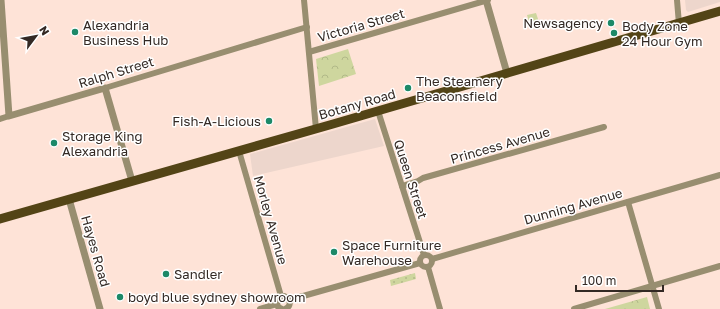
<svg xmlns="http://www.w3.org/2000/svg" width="720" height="309" font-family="'Golos Text',sans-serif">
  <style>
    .commercial { fill: #edd6cc }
    .grass { fill: url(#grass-tufts) }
    .park { fill: url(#park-crowns) }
    .garden { fill: url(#garden-dots) }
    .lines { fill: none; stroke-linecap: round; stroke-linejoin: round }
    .minor { stroke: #988e70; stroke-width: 6 }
    .tertiary { stroke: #988e70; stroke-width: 7 }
    .primary { stroke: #534416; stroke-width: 9 }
    .poi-dot { fill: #1c8968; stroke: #fff; stroke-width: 1.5 }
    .labels { text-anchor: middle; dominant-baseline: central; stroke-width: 3; stroke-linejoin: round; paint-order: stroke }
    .poi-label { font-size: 13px; fill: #332924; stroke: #fff; text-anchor: start }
    .street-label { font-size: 13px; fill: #332924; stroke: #fff }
  </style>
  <defs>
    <pattern id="grass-tufts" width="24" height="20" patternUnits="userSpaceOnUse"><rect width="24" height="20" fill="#ced69e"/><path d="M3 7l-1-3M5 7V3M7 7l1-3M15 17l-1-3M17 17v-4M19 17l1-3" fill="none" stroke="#b1b888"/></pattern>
    <pattern id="park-crowns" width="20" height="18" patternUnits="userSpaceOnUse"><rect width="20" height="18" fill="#ced69e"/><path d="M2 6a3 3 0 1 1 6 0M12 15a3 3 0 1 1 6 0" fill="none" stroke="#b1b888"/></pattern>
    <pattern id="garden-dots" width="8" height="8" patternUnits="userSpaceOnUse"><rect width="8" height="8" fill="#ced69e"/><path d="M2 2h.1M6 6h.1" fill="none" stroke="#b1b888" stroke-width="1.8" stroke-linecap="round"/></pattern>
  </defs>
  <rect width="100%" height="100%" fill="#fee3d7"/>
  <!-- commercial -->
  <g class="commercial">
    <polygon points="685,0 720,0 720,2 688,12 686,10"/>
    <polygon points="375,119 384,146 253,176 250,154"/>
  </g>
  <!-- grass -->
  <polygon class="grass" points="536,13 539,22 530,25 527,15"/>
  <!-- park -->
  <g class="park">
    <polygon points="348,49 356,74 319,86 316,59"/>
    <polygon points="647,297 650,309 605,309"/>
  </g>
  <!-- garden -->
  <polygon class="garden" points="415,273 416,279 391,286 390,280"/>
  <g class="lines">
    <!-- minor -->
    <g class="minor">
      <polyline points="304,0 316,129"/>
      <polyline points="677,0 679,24"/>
      <polyline points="309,52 488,0"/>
      <polyline points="105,88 307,27"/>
      <polyline points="378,111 424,255"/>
      <polyline points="0,119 9,116"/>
      <polyline points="239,151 281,296"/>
      <polyline points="402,186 418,181 423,178 604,127"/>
      <polyline points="628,202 659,309"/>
      <circle cx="426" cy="261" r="6"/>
      <polyline points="432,259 720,175"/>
      <polyline points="428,267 440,309"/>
      <polyline points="289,300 420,263"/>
      <polyline points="260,309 277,304"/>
      <path d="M282 309 278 307 277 302 279 297 284 296 288 298C291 303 290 307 285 309"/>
      <polyline points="574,309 720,266"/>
    </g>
    <!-- tertiary -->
    <g class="tertiary">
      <polyline points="1,0 9,116 105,88 132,181"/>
      <polyline points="486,0 507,73"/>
      <polyline points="69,199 100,309"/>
    </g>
    <!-- primary -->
    <polyline class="primary" points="0,219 333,124 720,11"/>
  </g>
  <!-- markers -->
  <g class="poi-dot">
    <circle cx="611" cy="23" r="4"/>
    <circle cx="75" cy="32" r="4"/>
    <circle cx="614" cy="33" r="4"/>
    <circle cx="408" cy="88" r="4"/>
    <circle cx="269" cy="121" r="4"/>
    <circle cx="54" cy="143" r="4"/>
    <circle cx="334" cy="252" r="4"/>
    <circle cx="166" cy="274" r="4"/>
    <circle cx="120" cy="297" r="4"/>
  </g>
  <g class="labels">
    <!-- poi labels -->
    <g class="poi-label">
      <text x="603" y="23" text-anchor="end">Newsagency</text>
      <text x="83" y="25">Alexandria<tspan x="83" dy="15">Business Hub</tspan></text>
      <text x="622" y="26">Body Zone<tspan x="622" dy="15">24 Hour Gym</tspan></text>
      <text x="416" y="81">The Steamery<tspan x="416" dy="15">Beaconsfield</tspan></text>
      <text x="261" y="121" text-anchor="end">Fish-A-Licious</text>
      <text x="62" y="136">Storage King<tspan x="62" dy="15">Alexandria</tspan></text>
      <text x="342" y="245">Space Furniture<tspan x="342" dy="15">Warehouse</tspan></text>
      <text x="174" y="274">Sandler</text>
      <text x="128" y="297">boyd blue sydney showroom</text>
    </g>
    <!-- street labels -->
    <g class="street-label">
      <text transform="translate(361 25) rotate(-16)">Victoria Street</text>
      <text transform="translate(116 72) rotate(-17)">Ralph Street</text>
      <text transform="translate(357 104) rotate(-16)">Botany Road</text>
      <text transform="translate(500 145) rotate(-16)">Princess Avenue</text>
      <text transform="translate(411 179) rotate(72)">Queen Street</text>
      <text transform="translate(573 206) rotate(-16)">Dunning Avenue</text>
      <text transform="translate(271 220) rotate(74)">Morley Avenue</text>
      <text transform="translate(96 251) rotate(74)">Hayes Road</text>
    </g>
  </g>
  <!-- north arrow -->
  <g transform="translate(36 36) rotate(58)" stroke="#ffffff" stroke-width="3" paint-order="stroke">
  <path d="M0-3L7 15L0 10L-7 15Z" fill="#332924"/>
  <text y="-6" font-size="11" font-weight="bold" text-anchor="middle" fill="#332924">N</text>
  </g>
  <!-- scale -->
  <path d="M576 285v6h87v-6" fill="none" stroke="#332924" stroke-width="2"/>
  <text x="582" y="285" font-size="12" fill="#332924" stroke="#ffffff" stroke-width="3" paint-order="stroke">100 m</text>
</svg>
